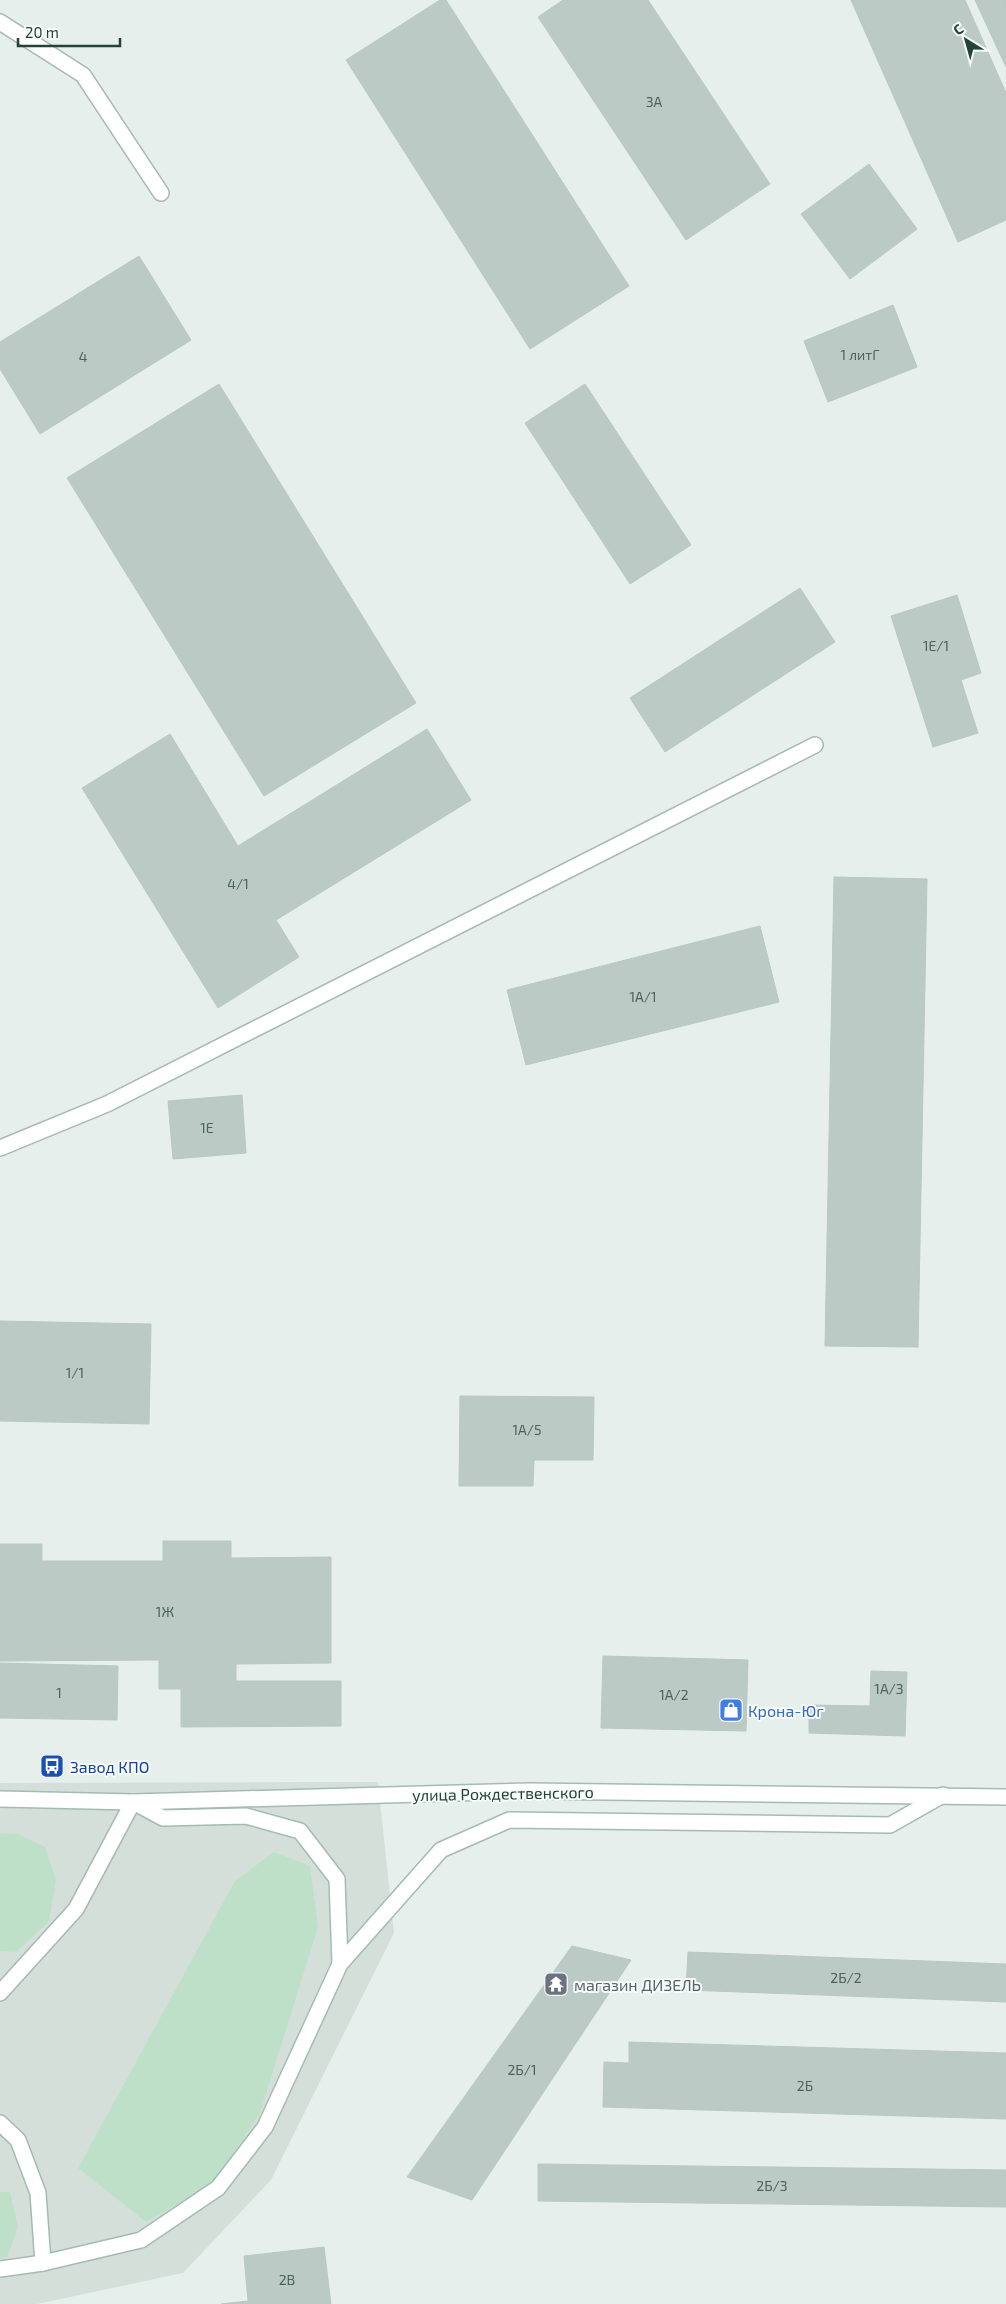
<svg xmlns="http://www.w3.org/2000/svg" width="1006" height="2304" font-family="'Exo 2',sans-serif">
  <style>
    .built { fill: #d4dfda }
    .green { fill: #bfe0c8 }
    .building { fill: #bbcac4; stroke: #b8c9c2 }
    .lines { fill: none; stroke-linecap: round; stroke-linejoin: round }
    .lane-casing { stroke: #a8b8b2; stroke-width: 18 }
    .street-casing { stroke: #a8b8b2; stroke-width: 18 }
    .secondary-casing { stroke: #a4bbb3; stroke-width: 18 }
    .lane { stroke: #fff; stroke-width: 15 }
    .street { stroke: #fff; stroke-width: 15 }
    .secondary { stroke: #fff; stroke-width: 15 }
    .labels { text-anchor: middle; dominant-baseline: central; stroke-width: 4; stroke-linejoin: round; paint-order: stroke }
    .number-label { font-size: 14px; fill: #4a645c }
    .shop-label { font-size: 16px; fill: #366cbe; stroke: #f7fbf9; text-anchor: start }
    .transit-label { font-size: 16px; fill: #164399; stroke: #f7fbf9; text-anchor: start }
    .street-label { font-size: 16px; fill: #24423a; stroke: #f7fbf9 }
    .worship-label { font-size: 16px; fill: #5b616d; stroke: #f7fbf9; text-anchor: start }
  </style>
  <rect width="100%" height="100%" fill="#e6efeb"/>
  <!-- built -->
  <polygon class="built" points="378,1782 394,1933 271,2180 183,2273 37,2304 0,2304 0,1783"/>
  <!-- green -->
  <g class="green">
    <polygon points="0,1833 18,1834 45,1847 56,1880 49,1921 16,1952 0,1951"/>
    <polygon points="274,1852 310,1866 318,1927 260,2113 214,2183 146,2222 78,2168 235,1881"/>
    <polygon points="0,2192 10,2192 18,2227 7,2257 0,2258"/>
  </g>
  <!-- building -->
  <g class="building">
    <polygon points="440,0 446,0 629,286 530,349 346,60"/>
    <polygon points="563,0 648,0 770,184 686,240 538,17"/>
    <polygon points="851,0 965,0 1006,93 1006,220 958,242"/>
    <polygon points="975,0 1006,0 1006,67"/>
    <polygon points="869,164 917,229 850,279 801,214"/>
    <polygon points="139,256 191,340 40,434 0,369 0,342"/>
    <polygon points="893,305 917,367 828,402 804,341"/>
    <polygon points="219,384 416,703 264,796 67,478"/>
    <polygon points="585,384 691,545 630,584 525,423"/>
    <polygon points="800,588 835,642 665,752 630,698"/>
    <polygon points="957,595 981,673 961,680 978,733 933,747 891,616"/>
    <polygon points="427,729 471,800 276,920 299,957 218,1008 82,788 170,734 238,846"/>
    <polygon points="834,877 927,879 918,1347 825,1346"/>
    <polygon points="760,926 779,1002 526,1065 507,990"/>
    <polygon points="242,1095 246,1153 173,1159 168,1101"/>
    <polygon points="0,1321 151,1324 149,1424 0,1421"/>
    <polygon points="460,1396 594,1397 593,1460 534,1460 533,1486 459,1486"/>
    <polygon points="163,1541 231,1541 231,1558 331,1557 331,1663 236,1664 236,1681 341,1681 341,1726 181,1727 181,1689 159,1689 159,1660 0,1661 0,1544 42,1544 42,1561 163,1561"/>
    <polygon points="603,1656 748,1660 746,1731 601,1728"/>
    <polygon points="0,1663 118,1666 117,1720 0,1718"/>
    <polygon points="871,1671 907,1672 905,1736 809,1733 809,1705 870,1706"/>
    <polygon points="572,1946 631,1960 472,2200 407,2177"/>
    <polygon points="688,1952 1006,1964 1006,2002 686,1990"/>
    <polygon points="629,2042 1006,2053 1006,2119 603,2107 604,2062 629,2063"/>
    <polygon points="538,2164 1006,2170 1006,2207 538,2201"/>
    <polygon points="324,2247 331,2304 221,2304 248,2301 244,2256"/>
  </g>
  <g class="lines">
    <!-- lane casing -->
    <g class="lane-casing">
      <g id="lane">
        <polyline points="0,1993 76,1909 133,1802"/>
        <polyline points="0,2123 18,2140 38,2193 43,2263"/>
      </g>
    </g>
    <!-- street casing -->
    <g class="street-casing">
      <g id="street">
        <polyline points="0,22 83,75 161,193"/>
        <polyline points="0,1148 107,1104 815,745"/>
      </g>
    </g>
    <!-- secondary casing -->
    <g class="secondary-casing">
      <g id="secondary">
        <polyline points="0,1799 133,1802 529,1791 1006,1797"/>
        <polyline points="135,1803 163,1818 246,1816 300,1831 337,1879 340,1964"/>
        <polyline points="0,2269 43,2263 141,2240 218,2188 265,2127 340,1964 441,1850 509,1820 890,1825 943,1795"/>
      </g>
    </g>
    <!-- lane -->
    <use href="#lane" class="lane"/>
    <!-- street -->
    <use href="#street" class="street"/>
    <!-- secondary -->
    <use href="#secondary" class="secondary"/>
  </g>
  <!-- icons -->
  <defs>
    <g id="shop-square" transform="scale(1.25)"><rect x="-9" y="-9" width="18" height="18" rx="4" fill="#3f7fe0" stroke="#f7fbf9"/><path d="M-5-2.5h2.3a2.7 3.5 0 0 1 5.4 0H5L5.5 6h-11ZM-1.5-2.5h3a1.5 2.3 0 0 0-3 0Z" fill="#fff"/></g>
    <g id="bus-square" transform="scale(1.25)"><rect x="-9" y="-9" width="18" height="18" rx="4" fill="#1a4fb4" stroke="#f7fbf9"/><path d="M-5-6H5V4H4V6H2V4H-2V6H-4V4H-5ZM-3.5-4V0h7V-4ZM-3.5 1.2v1.5H-2V1.2ZM2 1.2v1.5H3.5V1.2Z" fill="#fff"/></g>
    <g id="temple-square" transform="scale(1.25)"><rect x="-9" y="-9" width="18" height="18" rx="4" fill="#6b7280" stroke="#f7fbf9"/><path d="M0-6L5-2H3V0L6.5 2.5H4V6H1.5V3h-3V6H-4V2.5H-6.5L-3 0V-2H-5Z" fill="#fff"/></g>
  </defs>
  <g fill-rule="evenodd">
    <use href="#shop-square" x="731" y="1710"/>
    <use href="#bus-square" x="52" y="1766"/>
    <use href="#temple-square" x="556" y="1984"/>
  </g>
  <g class="labels">
    <!-- number labels -->
    <g class="number-label">
      <text x="654" y="101">3А</text>
      <text x="860" y="354">1 литГ</text>
      <text x="83" y="356">4</text>
      <text x="936" y="645">1Е/1</text>
      <text x="238" y="883">4/1</text>
      <text x="643" y="996">1А/1</text>
      <text x="207" y="1127">1Е</text>
      <text x="75" y="1372">1/1</text>
      <text x="527" y="1429">1А/5</text>
      <text x="165" y="1611">1Ж</text>
      <text x="889" y="1688">1А/3</text>
      <text x="59" y="1692">1</text>
      <text x="674" y="1694">1А/2</text>
      <text x="846" y="1977">2Б/2</text>
      <text x="522" y="2069">2Б/1</text>
      <text x="805" y="2085">2Б</text>
      <text x="772" y="2185">2Б/3</text>
      <text x="287" y="2279">2В</text>
    </g>
    <!-- shop labels -->
    <g class="shop-label">
      <text x="748" y="1710">Крона-Юг</text>
    </g>
    <!-- transit labels -->
    <g class="transit-label">
      <text x="70" y="1766">Завод КПО</text>
    </g>
    <!-- street labels -->
    <g class="street-label">
      <text transform="translate(503 1793) rotate(-1)">улица Рождественского</text>
    </g>
    <!-- worship labels -->
    <g class="worship-label">
      <text x="574" y="1984">магазин ДИЗЕЛЬ</text>
    </g>
  </g>
  <!-- north arrow -->
  <g transform="translate(966 40) rotate(323)" stroke="#f7fbf9" stroke-width="4" paint-order="stroke">
  <path d="M0-4L9 19L0 12L-9 19Z" fill="#24423a"/>
  <text y="-8" font-size="14" font-weight="bold" text-anchor="middle" fill="#24423a">С</text>
  </g>
  <!-- scale -->
  <path d="M18 38v8h102v-8" fill="none" stroke="#24423a" stroke-width="2.5"/>
  <text x="25" y="38" font-size="15" fill="#24423a" stroke="#f7fbf9" stroke-width="4" paint-order="stroke">20 m</text>
</svg>
